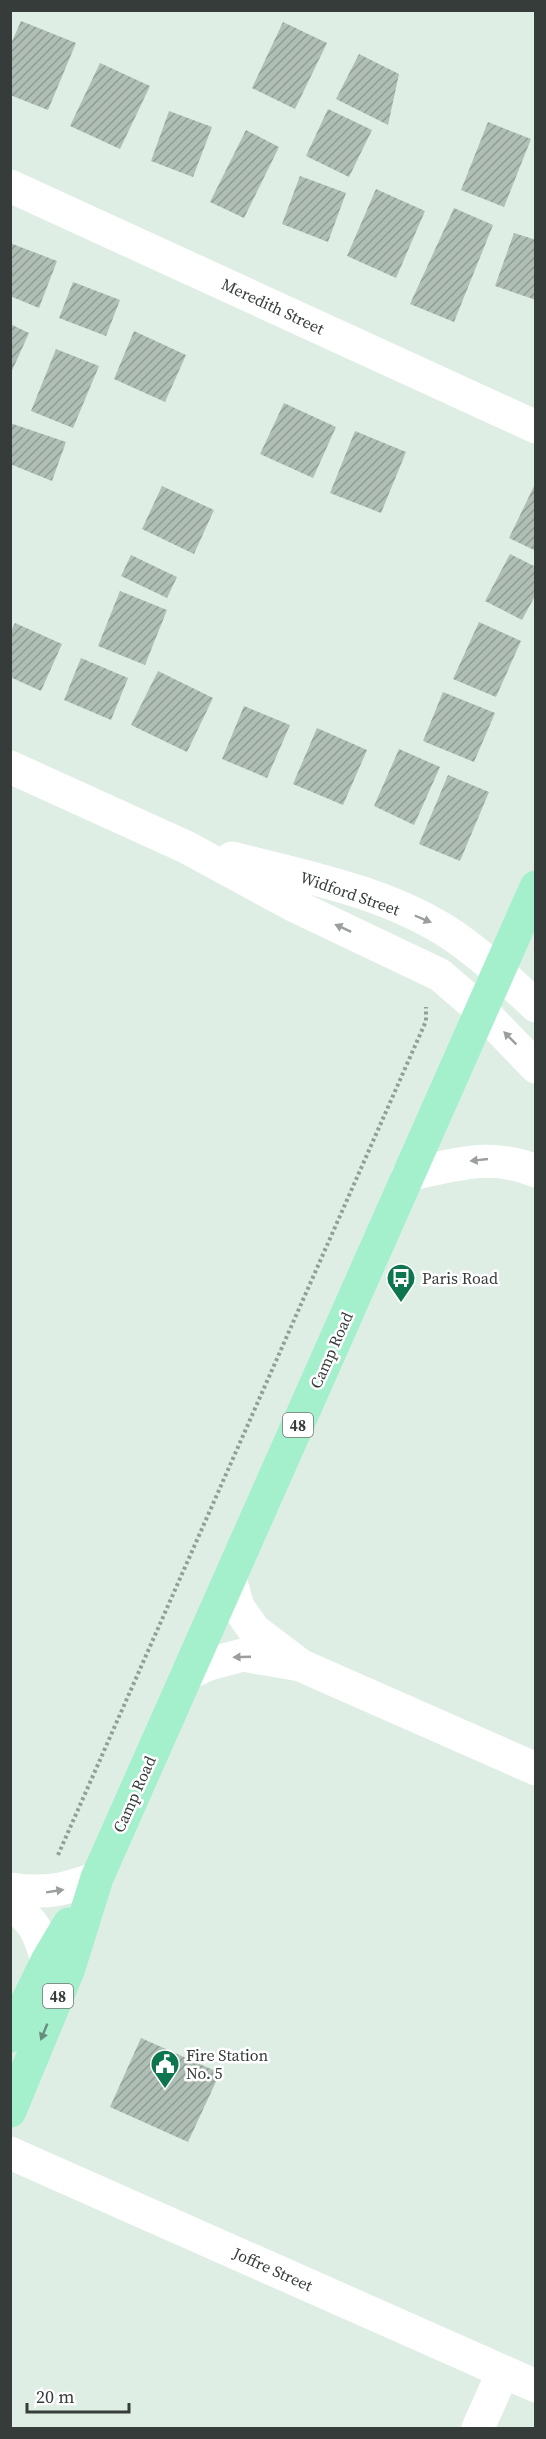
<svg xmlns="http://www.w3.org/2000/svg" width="546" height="2439" font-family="'Source Serif 4',serif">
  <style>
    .building { fill: url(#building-hatch) }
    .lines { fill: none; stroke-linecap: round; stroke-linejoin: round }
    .path { stroke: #939e98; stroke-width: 4; stroke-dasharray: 3 3; stroke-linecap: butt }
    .minor { stroke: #fff; stroke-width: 33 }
    .major { stroke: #a4f0cd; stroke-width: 33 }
    .oneway { fill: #9a9e9c }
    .oneway2 { fill: #688d7c }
    .labels { text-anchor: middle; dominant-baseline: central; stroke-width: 5; stroke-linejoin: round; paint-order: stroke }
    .shield { fill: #fff; stroke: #727674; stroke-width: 1.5 }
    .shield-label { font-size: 15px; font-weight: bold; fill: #363c39 }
    .street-label { font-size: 16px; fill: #363c39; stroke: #fff }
    .poi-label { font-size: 16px; fill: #363c39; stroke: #fff; text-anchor: start }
  </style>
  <defs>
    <pattern id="building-hatch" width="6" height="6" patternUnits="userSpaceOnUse" patternTransform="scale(1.5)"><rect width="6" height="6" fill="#b0bfb6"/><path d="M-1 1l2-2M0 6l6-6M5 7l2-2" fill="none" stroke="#909c95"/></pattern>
  </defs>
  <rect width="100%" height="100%" fill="#dfeee5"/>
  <!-- building -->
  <g class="building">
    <polygon points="21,21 76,43 48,110 10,95 10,46"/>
    <polygon points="283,22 327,43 295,109 252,88"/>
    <polygon points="359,54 399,74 388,125 336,99"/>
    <polygon points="100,63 150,86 120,149 70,126"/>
    <polygon points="328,109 372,130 349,177 306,156"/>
    <polygon points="169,111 212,127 193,177 151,161"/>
    <polygon points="488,122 531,139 504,207 461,190"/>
    <polygon points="246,130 279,147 244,218 210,202"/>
    <polygon points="300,176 346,193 328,242 282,224"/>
    <polygon points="376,189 425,211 396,278 347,256"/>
    <polygon points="454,208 493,225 454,322 410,304"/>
    <polygon points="514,233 536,240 536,300 495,286"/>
    <polygon points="10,243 57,261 39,308 10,296"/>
    <polygon points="73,282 120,300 106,336 59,318"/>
    <polygon points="10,324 29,333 10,375"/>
    <polygon points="134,331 186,355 165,402 114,379"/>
    <polygon points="56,349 99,366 73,428 31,411"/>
    <polygon points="284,403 336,427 313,478 260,454"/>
    <polygon points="10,423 66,442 52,481 10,464"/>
    <polygon points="355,431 406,452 381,513 330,493"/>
    <polygon points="536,482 536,551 509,538"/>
    <polygon points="162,486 214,510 194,554 142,529"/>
    <polygon points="510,554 536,567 536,594 522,620 485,601"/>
    <polygon points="131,555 177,577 167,598 121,576"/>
    <polygon points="120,591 167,610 145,665 98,646"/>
    <polygon points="479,622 521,641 496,697 453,679"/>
    <polygon points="15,623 62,644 41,691 10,677 10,633"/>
    <polygon points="81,658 128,678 111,720 64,700"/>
    <polygon points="158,671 213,698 187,752 131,725"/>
    <polygon points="443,692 495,713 474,762 423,741"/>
    <polygon points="244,706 290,725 267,778 222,759"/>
    <polygon points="317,728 367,750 343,805 293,784"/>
    <polygon points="399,749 440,767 414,825 374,806"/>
    <polygon points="448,775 489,792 460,861 419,844"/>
    <polygon points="141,2038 220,2073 188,2142 110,2107"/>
  </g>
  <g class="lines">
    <!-- path -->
    <polyline class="path" points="58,1855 426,1021 426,1007"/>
    <!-- minor -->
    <g class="minor">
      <polyline points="10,186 536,427"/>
      <polyline points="10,767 186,847 291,904 440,975 482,1011 536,1067"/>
      <path d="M232 858C307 877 391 893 455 937 484 957 510 982 536 1006"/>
      <path d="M408 1175C454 1165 489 1152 536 1171"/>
      <polyline points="230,1578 238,1607 254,1630 300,1665 536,1769"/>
      <polyline points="187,1674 209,1664 243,1655 295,1664"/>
      <path d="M10 1889C47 1894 63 1890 97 1878"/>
      <path d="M10 1902C34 1922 39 1931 47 1961"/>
      <polyline points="10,2153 536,2386"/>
      <polyline points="478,2428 503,2372"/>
    </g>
    <!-- major -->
    <g class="major">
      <polyline points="10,2036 47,1961 69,1924"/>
      <polyline points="10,2111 68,1971 97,1878 536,887"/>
    </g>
  </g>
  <!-- one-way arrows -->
  <defs><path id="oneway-solid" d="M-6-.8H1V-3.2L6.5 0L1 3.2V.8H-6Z" transform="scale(1.5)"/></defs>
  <g class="oneway">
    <use href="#oneway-solid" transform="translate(423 919) rotate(23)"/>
    <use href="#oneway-solid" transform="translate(343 928) rotate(-155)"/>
    <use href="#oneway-solid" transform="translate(510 1038) rotate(-135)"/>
    <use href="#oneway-solid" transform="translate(479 1160) rotate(174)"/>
    <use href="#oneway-solid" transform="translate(242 1657) rotate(178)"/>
    <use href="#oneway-solid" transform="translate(55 1891) rotate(-9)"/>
  </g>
  <use class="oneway2" href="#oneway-solid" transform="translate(44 2032) rotate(112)"/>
  <!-- icons -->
  <defs>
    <g id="bus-pin" transform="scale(1.5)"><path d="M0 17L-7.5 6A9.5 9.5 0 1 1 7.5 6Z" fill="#0d764f" stroke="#fff"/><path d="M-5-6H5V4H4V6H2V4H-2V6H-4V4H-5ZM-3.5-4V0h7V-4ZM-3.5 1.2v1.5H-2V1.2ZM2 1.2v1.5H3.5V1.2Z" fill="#fff"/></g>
    <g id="civic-pin" transform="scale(1.5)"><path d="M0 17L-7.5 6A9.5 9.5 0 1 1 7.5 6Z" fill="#0d764f" stroke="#fff"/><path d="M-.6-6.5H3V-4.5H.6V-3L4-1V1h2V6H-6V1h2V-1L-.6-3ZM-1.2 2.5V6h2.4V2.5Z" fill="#fff"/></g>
  </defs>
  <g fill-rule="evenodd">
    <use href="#bus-pin" x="401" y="1278"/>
    <use href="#civic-pin" x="165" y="2064"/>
  </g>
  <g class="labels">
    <!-- shield labels -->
    <g class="shield">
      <rect x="283" y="1413" width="30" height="24" rx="4.5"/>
      <rect x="43" y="1984" width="30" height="24" rx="4.5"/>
    </g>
    <g class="shield-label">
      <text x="298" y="1425">48</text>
      <text x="58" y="1996">48</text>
    </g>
    <!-- street labels -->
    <g class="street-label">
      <text transform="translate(273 306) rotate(25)">Meredith Street</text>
      <text transform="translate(350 893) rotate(19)">Widford Street</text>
      <text transform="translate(331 1350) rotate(-66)">Camp Road</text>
      <text transform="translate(134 1794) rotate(-66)">Camp Road</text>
      <text transform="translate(273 2269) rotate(24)">Joffre Street</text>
    </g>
    <!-- poi labels -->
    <g class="poi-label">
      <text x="422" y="1278">Paris Road</text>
      <text x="186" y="2055">Fire Station<tspan x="186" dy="18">No. 5</tspan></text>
    </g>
  </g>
  <!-- border -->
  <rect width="546" height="2439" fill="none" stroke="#363c39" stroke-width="24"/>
  <!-- scale -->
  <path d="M27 2403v9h102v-9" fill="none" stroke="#363c39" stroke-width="3"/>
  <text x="36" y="2403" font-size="18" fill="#363c39" stroke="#ffffff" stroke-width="4.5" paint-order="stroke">20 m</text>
</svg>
